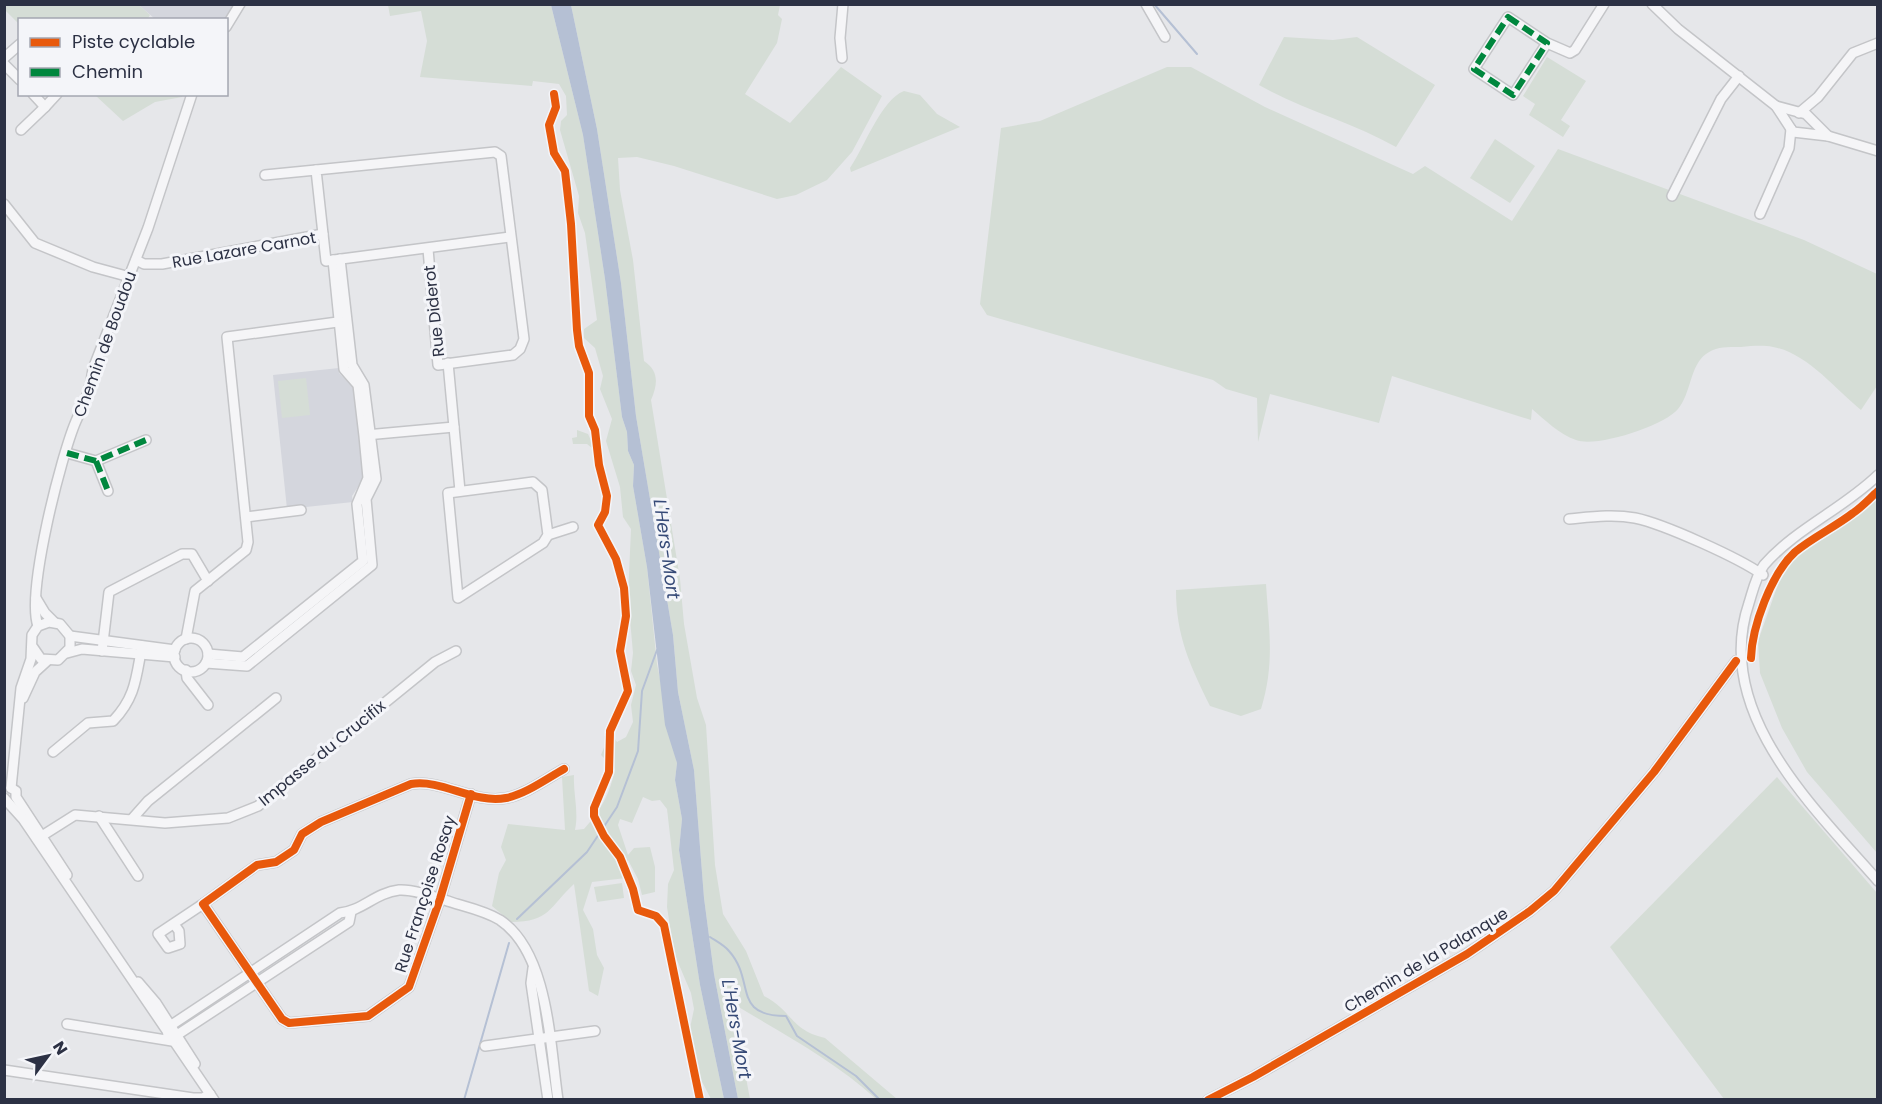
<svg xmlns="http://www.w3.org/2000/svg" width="1882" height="1104" font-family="Poppins,sans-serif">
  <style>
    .built { fill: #d4d6dd }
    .green { fill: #d5ddd6 }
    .water { fill: #b5c0d4 }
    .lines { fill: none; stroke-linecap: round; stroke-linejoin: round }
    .stream { stroke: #b5c0d4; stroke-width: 2 }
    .minor-casing { stroke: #c4c5c8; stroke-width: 12 }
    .minor { stroke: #f5f5f7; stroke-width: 9 }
    .quiet { stroke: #00873e; stroke-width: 6; stroke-dasharray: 12 6; stroke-linecap: butt }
    .cycleway-casing { stroke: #f4f5f9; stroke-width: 11 }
    .cycleway { stroke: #e8590c; stroke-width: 8 }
    .labels { text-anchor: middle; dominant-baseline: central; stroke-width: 6; stroke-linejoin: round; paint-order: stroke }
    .street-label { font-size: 16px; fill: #2c3144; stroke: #f4f5f9 }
    .water-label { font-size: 18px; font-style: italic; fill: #364a77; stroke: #f4f5f9 }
  </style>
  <rect width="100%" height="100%" fill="#e6e7ea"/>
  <!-- built -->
  <g class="built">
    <polygon points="139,5 233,5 225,20 155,19"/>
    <polygon points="339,368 339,373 354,388 363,479 352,496 353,502 287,509 273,375"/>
  </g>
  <!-- green -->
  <g class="green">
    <polygon points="4,5 139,5 150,15 147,20 20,20 19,24 5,10"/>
    <path d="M388 5H551L583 135 605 279 622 417 627 432 628 451 634 465 633 486 647 567 657 664 677 763 675 780 682 819 679 850 700 985 724 1099H711L697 1072 689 1033 694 1009 691 993 674 953 667 907 668 884 674 870 667 809 660 800 652 801 643 797 632 823 620 819 618 825 628 855 634 848 650 847 655 867V892L642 895 638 879 628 860 626 878 592 882 583 910 593 929 597 955 604 968 598 996 589 991 574 884C549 907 550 922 511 922L492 906 499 873 506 860 501 847 508 824 565 830 562 777 574 775C573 794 579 811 575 830L584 829C601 810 610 794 615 769L601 755 605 745 604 736 612 735 617 742 626 737 633 722 631 705 636 685 631 671 633 653 628 597 631 529 623 517 620 487 606 441 612 419 600 389 603 376 595 348 584 338V329L597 320 585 233 578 213 579 196 560 130 561 121 567 115 566 96 559 84 533 81 532 86 420 77 427 41 421 11 390 16Z"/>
    <path d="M571 5H780L778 15 782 19 777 43 745 94 790 123 841 67 882 96 852 152 827 180 796 195 777 199 674 166 637 157 618 158 620 190 633 260 644 361C659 371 658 384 651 400L680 579 684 624 697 698 706 725 715 865 723 914 746 951 764 996C792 1010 790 1030 825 1038L897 1099H876C834 1060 781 1033 732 1003L750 1099H738L714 974 704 898 694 770 678 692 673 635 636 416 621 283 597 129Z"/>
    <path d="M1284 37 1333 40 1357 37 1435 85 1396 147C1352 122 1303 110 1259 85Z"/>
    <polygon points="1547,57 1586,81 1561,120 1570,126 1563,137 1529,115 1535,104 1523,96"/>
    <path d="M1167 67H1191L1265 107 1413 174 1425 166 1512 221 1558 149 1804 240 1877 274V386L1861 410C1835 389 1807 353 1773 347 1763 345 1752 346 1741 347 1730 347 1716 346 1706 354 1690 365 1691 394 1678 409 1664 426 1596 448 1576 440 1559 434 1545 420 1532 409L1531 420 1392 376 1379 423 1270 394 1258 442 1257 398 1226 389 1213 380 987 315 980 304 1001 128 1040 121Z"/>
    <path d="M904 91 920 95 937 114 960 127 851 172 850 168C865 146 881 100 904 91Z"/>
    <polygon points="95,95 182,94 182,97 155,102 123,121"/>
    <polygon points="1495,139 1535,166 1510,203 1470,178"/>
    <polygon points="306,378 310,415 282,418 278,381"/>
    <polygon points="577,430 588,434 594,447 592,448 587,444 573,444 572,438 577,437"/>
    <polygon points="1877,497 1877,853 1807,772 1782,728 1760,673 1758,641 1782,573 1797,555 1841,528"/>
    <path d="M1266 584C1269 630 1275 664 1261 709L1241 716 1210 706C1190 665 1176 636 1176 590Z"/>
    <polygon points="1777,777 1877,893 1877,1099 1724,1099 1610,947"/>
    <polygon points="622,883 624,898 597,902 594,887"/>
  </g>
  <!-- water -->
  <polygon class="water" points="551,5 571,5 597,129 621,283 636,416 673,635 678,692 694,770 704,898 714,974 738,1099 724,1099 700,985 679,850 682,819 675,780 677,763 665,725 647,567 633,486 634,465 628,451 627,432 622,417 605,279 583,135"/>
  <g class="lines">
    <!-- stream -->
    <g class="stream">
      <polyline points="1154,4 1197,54"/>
      <polyline points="517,919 587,852 617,807 638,751 642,691 657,650"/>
      <path d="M710 937C716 941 724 945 729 951 756 981 731 1016 786 1016L797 1036 856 1076 880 1100"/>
      <polyline points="464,1100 509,943"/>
    </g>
    <!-- minor casing -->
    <g class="minor-casing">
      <g id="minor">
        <polyline points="1146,4 1165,37"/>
        <polyline points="1652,4 1678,29 1776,106 1793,132 1828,136 1878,151"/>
        <polyline points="226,27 240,4"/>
        <polyline points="1547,43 1513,95 1474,69 1508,17 1547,43 1570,53 1575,50 1604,4"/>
        <polyline points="4,58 20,44"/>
        <polyline points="842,58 840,38 843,4"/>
        <polyline points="4,64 20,80"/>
        <polyline points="33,94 45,107 57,94"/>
        <polyline points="1776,106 1806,114 1828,136"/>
        <polyline points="1799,113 1818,97 1853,53 1878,43"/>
        <polyline points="21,130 45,107"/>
        <polyline points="265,175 316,170"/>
        <polyline points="1672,196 1721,99 1739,76"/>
        <polyline points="4,204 35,243 93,267 130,277"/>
        <polyline points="1760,214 1789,148 1791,129"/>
        <polyline points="323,234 316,170 495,152 501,156 524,339 520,349 513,355 438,365 428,249"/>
        <polyline points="136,260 144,264 162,264 323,234 326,261 510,237"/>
        <polyline points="448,363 460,491"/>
        <polyline points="366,435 454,427"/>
        <polyline points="67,453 96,461 146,440"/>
        <polyline points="96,461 108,491"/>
        <path d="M1878 475C1843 509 1795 529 1764 565 1756 576 1753 590 1749 603 1712 711 1813 807 1878 881"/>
        <polygon points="533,482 542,490 548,535 543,543 458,598 448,493"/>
        <polyline points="246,517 301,510"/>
        <path d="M1569 519C1591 517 1613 514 1635 518 1664 524 1739 558 1763 575"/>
        <polyline points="548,535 573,527"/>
        <polyline points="36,598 45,613 54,622"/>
        <path d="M38 626C26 593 61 456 76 421 84 403 91 389 93 369L148 228 192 94"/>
        <polyline points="70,636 175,650"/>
        <circle cx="191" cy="655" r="17"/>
        <polyline points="186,639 195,591 246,550 248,542 227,337 345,321"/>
        <polyline points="102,651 109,592 182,554 192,554 208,581"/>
        <polyline points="67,653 82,649 175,657"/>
        <polyline points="208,654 243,657 363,561 357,504 368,478 364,436 358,385 344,369 333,260"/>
        <polyline points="206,663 247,666 372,565 366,499 376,479 364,385 352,365 340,259"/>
        <polyline points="186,670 187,678 208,705"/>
        <polyline points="23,698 35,672 47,661"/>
        <path d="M53 752 88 723 113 721C136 697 136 677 142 646"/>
        <polyline points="11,788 21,688 31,659 32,635 38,626 49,622 60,624 70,636 70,648 58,660 41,659 32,646"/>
        <polyline points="11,788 16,791 16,797 67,875"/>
        <path d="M471 794 440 899 409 987 368 1016 289 1023 282 1019 203 904 257 865 276 862 294 850 302 834 321 822 411 784C443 779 473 804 506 798 526 794 546 779 564 769"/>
        <polyline points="4,798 23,819 214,1100"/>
        <polyline points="99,816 138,876"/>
        <polyline points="132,819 148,801 276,698"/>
        <polyline points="37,839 75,815 165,823 228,818 258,806 435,662 456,651"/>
        <polyline points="174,924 179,931 180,944 168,948 158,934 203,904"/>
        <polyline points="533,968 531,983 548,1100"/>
        <polyline points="138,982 156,1003 195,1064"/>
        <polyline points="67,1024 172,1041"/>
        <path d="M168 1034 173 1024 340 913C362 911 375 893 399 890 416 889 440 899 457 904 471 908 487 912 500 920 549 953 550 1046 558 1100"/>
        <polyline points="168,1034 177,1035 349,922 351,912"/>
        <polyline points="485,1046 595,1031"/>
        <polyline points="4,1070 193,1098 203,1098 210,1094"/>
        <polyline points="1208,1100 1253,1077 1467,954 1530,911 1554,891 1654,772 1736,661"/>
      </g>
    </g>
    <!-- minor -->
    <use href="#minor" class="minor"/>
    <!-- quiet -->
    <g class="quiet">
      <polygon points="1508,17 1547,43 1513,95 1474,69"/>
      <polyline points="67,453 96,461 146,440"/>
      <polyline points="96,461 108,491"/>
    </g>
    <!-- cycleway casing -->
    <g class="cycleway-casing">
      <g id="cycleway">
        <polyline points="554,94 556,107 549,125 554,153 565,171 571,224 577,330 579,346 589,373 589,416 595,430 599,465 607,496 605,512 598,525 616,559 624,588 626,616 620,651 628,691 610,731 609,772 594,808 594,816 604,836 620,857 633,889 638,910 656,916 664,925 700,1100"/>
        <path d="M1751 658C1752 627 1771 574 1795 552 1813 537 1835 527 1853 513 1862 507 1870 498 1878 491"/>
        <path d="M471 794 440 899 409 987 368 1016 289 1023 282 1019 203 904 257 865 276 862 294 850 302 834 321 822 411 784C443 779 473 804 506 798 526 794 546 779 564 769"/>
        <polyline points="1208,1100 1253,1077 1467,954 1530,911 1554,891 1654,772 1736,661"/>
      </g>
    </g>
    <!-- cycleway -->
    <use href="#cycleway" class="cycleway"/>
  </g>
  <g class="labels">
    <!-- street labels -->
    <g class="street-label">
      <text transform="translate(244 250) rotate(-10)">Rue Lazare Carnot</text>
      <text transform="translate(434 311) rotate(-96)">Rue Diderot</text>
      <text transform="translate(105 344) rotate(-70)">Chemin de Boudou</text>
      <text transform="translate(322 753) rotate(-39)">Impasse du Crucifix</text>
      <text transform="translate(425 894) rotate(-72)">Rue Françoise Rosay</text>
      <text transform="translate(1426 960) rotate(-31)">Chemin de la Palanque</text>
    </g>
    <!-- water labels -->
    <g class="water-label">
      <text transform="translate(667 549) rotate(82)">L'Hers-Mort</text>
      <text transform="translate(737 1029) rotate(80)">L'Hers-Mort</text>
    </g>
  </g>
  <!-- border -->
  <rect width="1882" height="1104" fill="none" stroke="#2c3144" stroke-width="12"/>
  <!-- legend -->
  <rect x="18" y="18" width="210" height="78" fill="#f4f5f9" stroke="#a4a7b1" stroke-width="1.5"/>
  <rect x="30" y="38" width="30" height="9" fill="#e8590c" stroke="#a4a7b1" stroke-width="1.5"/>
  <text x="72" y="48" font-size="18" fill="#2c3144">Piste cyclable</text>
  <rect x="30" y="68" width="30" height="9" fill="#00873e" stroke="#a4a7b1" stroke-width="1.5"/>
  <text x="72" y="78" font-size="18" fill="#2c3144">Chemin</text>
  <!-- north arrow -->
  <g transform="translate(48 1056) rotate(57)" stroke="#f4f5f9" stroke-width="4.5" paint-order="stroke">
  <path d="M0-4.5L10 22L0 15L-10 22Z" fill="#2c3144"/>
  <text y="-9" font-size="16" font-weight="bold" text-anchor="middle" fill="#2c3144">N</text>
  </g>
</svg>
